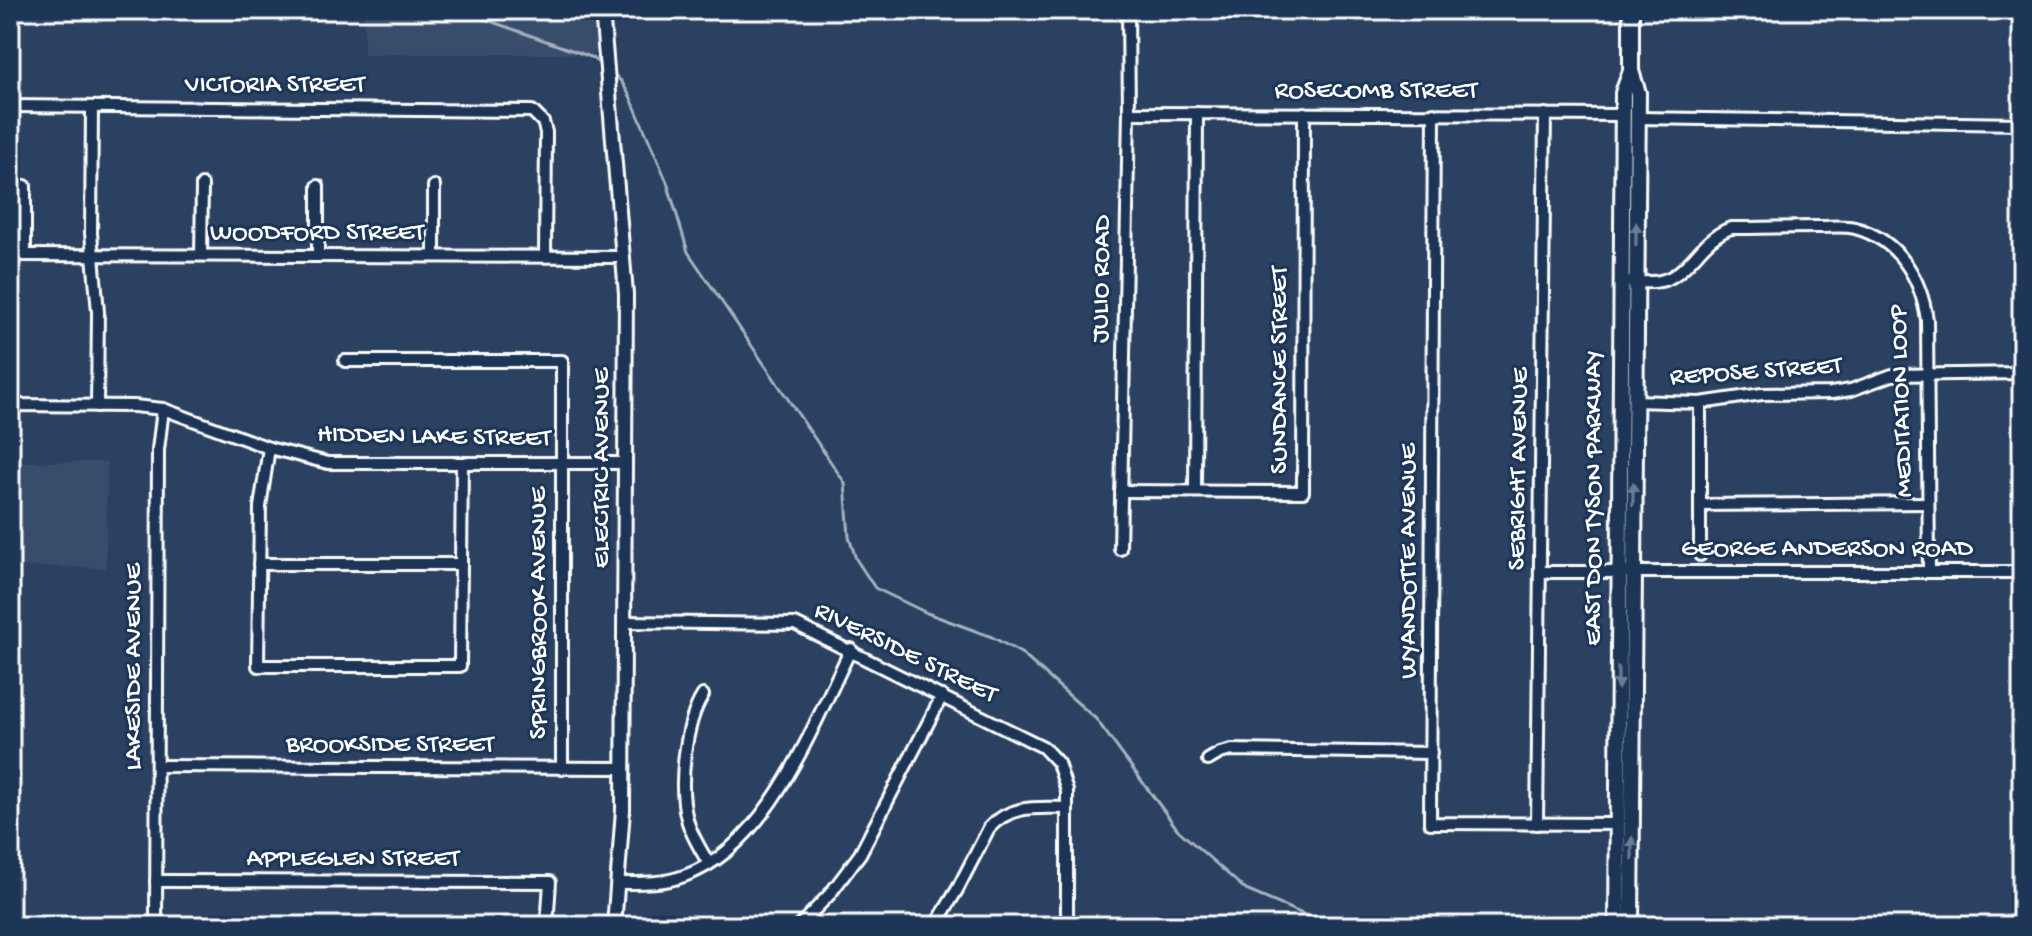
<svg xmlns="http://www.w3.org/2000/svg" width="2032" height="936" font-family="'Gochi Hand',sans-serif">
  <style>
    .built { fill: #394e6c }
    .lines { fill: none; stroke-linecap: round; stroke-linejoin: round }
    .stream { stroke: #a7b1be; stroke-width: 3 }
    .minor-casing { stroke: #fff; stroke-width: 16 }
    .tertiary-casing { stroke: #fff; stroke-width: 18 }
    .secondary-casing { stroke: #fff; stroke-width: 20 }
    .minor { stroke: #1d3557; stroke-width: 10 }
    .tertiary { stroke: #1d3557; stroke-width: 12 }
    .secondary { stroke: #1d3557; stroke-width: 14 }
    .oneway { fill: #6c7c92 }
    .labels { text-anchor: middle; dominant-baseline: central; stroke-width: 6; stroke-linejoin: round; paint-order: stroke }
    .street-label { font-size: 26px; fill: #fff; stroke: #1d3557 }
  </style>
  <rect width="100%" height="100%" fill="#2a4161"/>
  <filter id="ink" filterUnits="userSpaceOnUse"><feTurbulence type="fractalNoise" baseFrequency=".0125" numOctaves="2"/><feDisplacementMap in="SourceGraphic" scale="16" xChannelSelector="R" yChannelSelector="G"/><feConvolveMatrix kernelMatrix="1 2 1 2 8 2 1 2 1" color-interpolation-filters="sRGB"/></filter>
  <g filter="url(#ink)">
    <!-- built -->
    <g class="built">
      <polygon points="364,10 602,10 603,43 592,54 364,54"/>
      <polygon points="10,462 107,462 106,568 10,566"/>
    </g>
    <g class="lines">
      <!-- stream -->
      <g class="stream">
        <polyline points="459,10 591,57 604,67"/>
        <polyline points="613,74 621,81 630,96 667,182 688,252 845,483 849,537 856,559 875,588 927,613 992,637 1021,653 1096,719 1178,830 1246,890 1324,923 1468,921 1479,926"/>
      </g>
      <!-- minor casing -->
      <g class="minor-casing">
        <g id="minor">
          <polyline points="10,106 532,111 543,122 546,132 545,256"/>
          <polyline points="92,107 91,233 98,312 97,406"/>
          <polyline points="1129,113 1623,115"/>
          <polyline points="1434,113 1430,823 1617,824"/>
          <polyline points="1637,118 2022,124"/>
          <polyline points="10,255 624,257"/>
          <polyline points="25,255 25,186"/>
          <polyline points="201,255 202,185"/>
          <polyline points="318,256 318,186"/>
          <polyline points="434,256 434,186"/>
          <path d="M1630 282C1644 282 1661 284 1673 276 1696 262 1702 239 1731 228 1760 228 1789 227 1818 227 1830 227 1844 225 1855 228 1899 240 1921 278 1927 320L1929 572"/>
          <polyline points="345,361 562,361 562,769"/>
          <polyline points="1634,401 1700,403 1762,394 1831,393 1851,390 1892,375 2022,373"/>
          <polyline points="1700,403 1700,555"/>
          <polyline points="10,405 134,406 163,409 269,448 328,463 625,463"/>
          <polyline points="269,448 260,507 258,666 460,666 462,463"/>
          <polyline points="1121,491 1303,492 1304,113"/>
          <polyline points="1195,491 1197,113"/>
          <polyline points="1700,505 1928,503"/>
          <polyline points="1120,549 1129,113 1128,10"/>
          <polyline points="259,564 461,564"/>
          <polyline points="1541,572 2022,572"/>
          <polyline points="624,622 795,624 1043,747 1058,763 1067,791 1067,926"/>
          <path d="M703 695C685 723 678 786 687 819 691 835 701 850 709 864"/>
          <polyline points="1208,760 1220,753 1232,750 1431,753"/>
          <polyline points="157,766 623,768"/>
          <polyline points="1537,824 1545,114"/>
          <polyline points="156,881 550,882 547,926"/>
          <path d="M617 883C640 883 662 884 684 876 769 847 813 724 851 649"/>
          <polyline points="156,926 158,450 163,409"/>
          <polyline points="799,926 830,894 860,854 942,696"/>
          <path d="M935 926 957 890 989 828C1011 804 1037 808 1067 808"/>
        </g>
      </g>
      <!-- tertiary casing -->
      <g class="tertiary-casing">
        <polyline id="tertiary" points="602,10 626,294 623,810 614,926"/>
      </g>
      <!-- secondary casing -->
      <g class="secondary-casing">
        <g id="secondary">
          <polyline points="1631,10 1631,71 1638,93 1631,926"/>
          <polyline points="1617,926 1623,93 1631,71"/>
        </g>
      </g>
      <!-- minor -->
      <use href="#minor" class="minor"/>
      <!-- tertiary -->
      <use href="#tertiary" class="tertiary"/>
      <!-- secondary -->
      <use href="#secondary" class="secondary"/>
    </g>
    <!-- one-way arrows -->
    <defs><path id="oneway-solid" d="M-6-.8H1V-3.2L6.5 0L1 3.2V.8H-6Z" transform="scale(2)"/></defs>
    <g class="oneway">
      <use href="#oneway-solid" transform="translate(1636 234) rotate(-89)"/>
      <use href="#oneway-solid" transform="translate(1633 494) rotate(-89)"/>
      <use href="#oneway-solid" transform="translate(1618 678) rotate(90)"/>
      <use href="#oneway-solid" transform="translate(1632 848) rotate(-90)"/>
    </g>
  </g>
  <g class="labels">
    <!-- street labels -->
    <g class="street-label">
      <text x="275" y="86">VICTORIA STREET</text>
      <text x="1376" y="92">ROSECOMB STREET</text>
      <text x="317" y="234">WOODFORD STREET</text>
      <text transform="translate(1103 279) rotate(-89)">JULIO ROAD</text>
      <text transform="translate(1281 370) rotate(-90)">SUNDANCE STREET</text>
      <text transform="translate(1756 373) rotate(-4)">REPOSE STREET</text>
      <text transform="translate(1903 401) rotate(-92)">MEDITATION LOOP</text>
      <text transform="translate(434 438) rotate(1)">HIDDEN LAKE STREET</text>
      <text transform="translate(603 468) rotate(-90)">ELECTRIC AVENUE</text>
      <text transform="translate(1520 469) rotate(-89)">SEBRIGHT AVENUE</text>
      <text transform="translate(1595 498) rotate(-90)">EAST DON TYSON PARKWAY</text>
      <text x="1827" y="550">GEORGE ANDERSON ROAD</text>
      <text transform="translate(1410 561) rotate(-90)">WYANDOTTE AVENUE</text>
      <text transform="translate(540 613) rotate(-90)">SPRINGBROOK AVENUE</text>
      <text transform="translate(905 654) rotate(26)">RIVERSIDE STREET</text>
      <text transform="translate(135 667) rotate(-90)">LAKESIDE AVENUE</text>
      <text x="390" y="746">BROOKSIDE STREET</text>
      <text x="353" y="860">APPLEGLEN STREET</text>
    </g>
  </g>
  <!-- margin -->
  <rect width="2032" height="936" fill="none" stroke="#1d3557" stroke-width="40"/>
  <rect x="20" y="20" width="1992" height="896" fill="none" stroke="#fff" stroke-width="3" filter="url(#ink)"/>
</svg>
